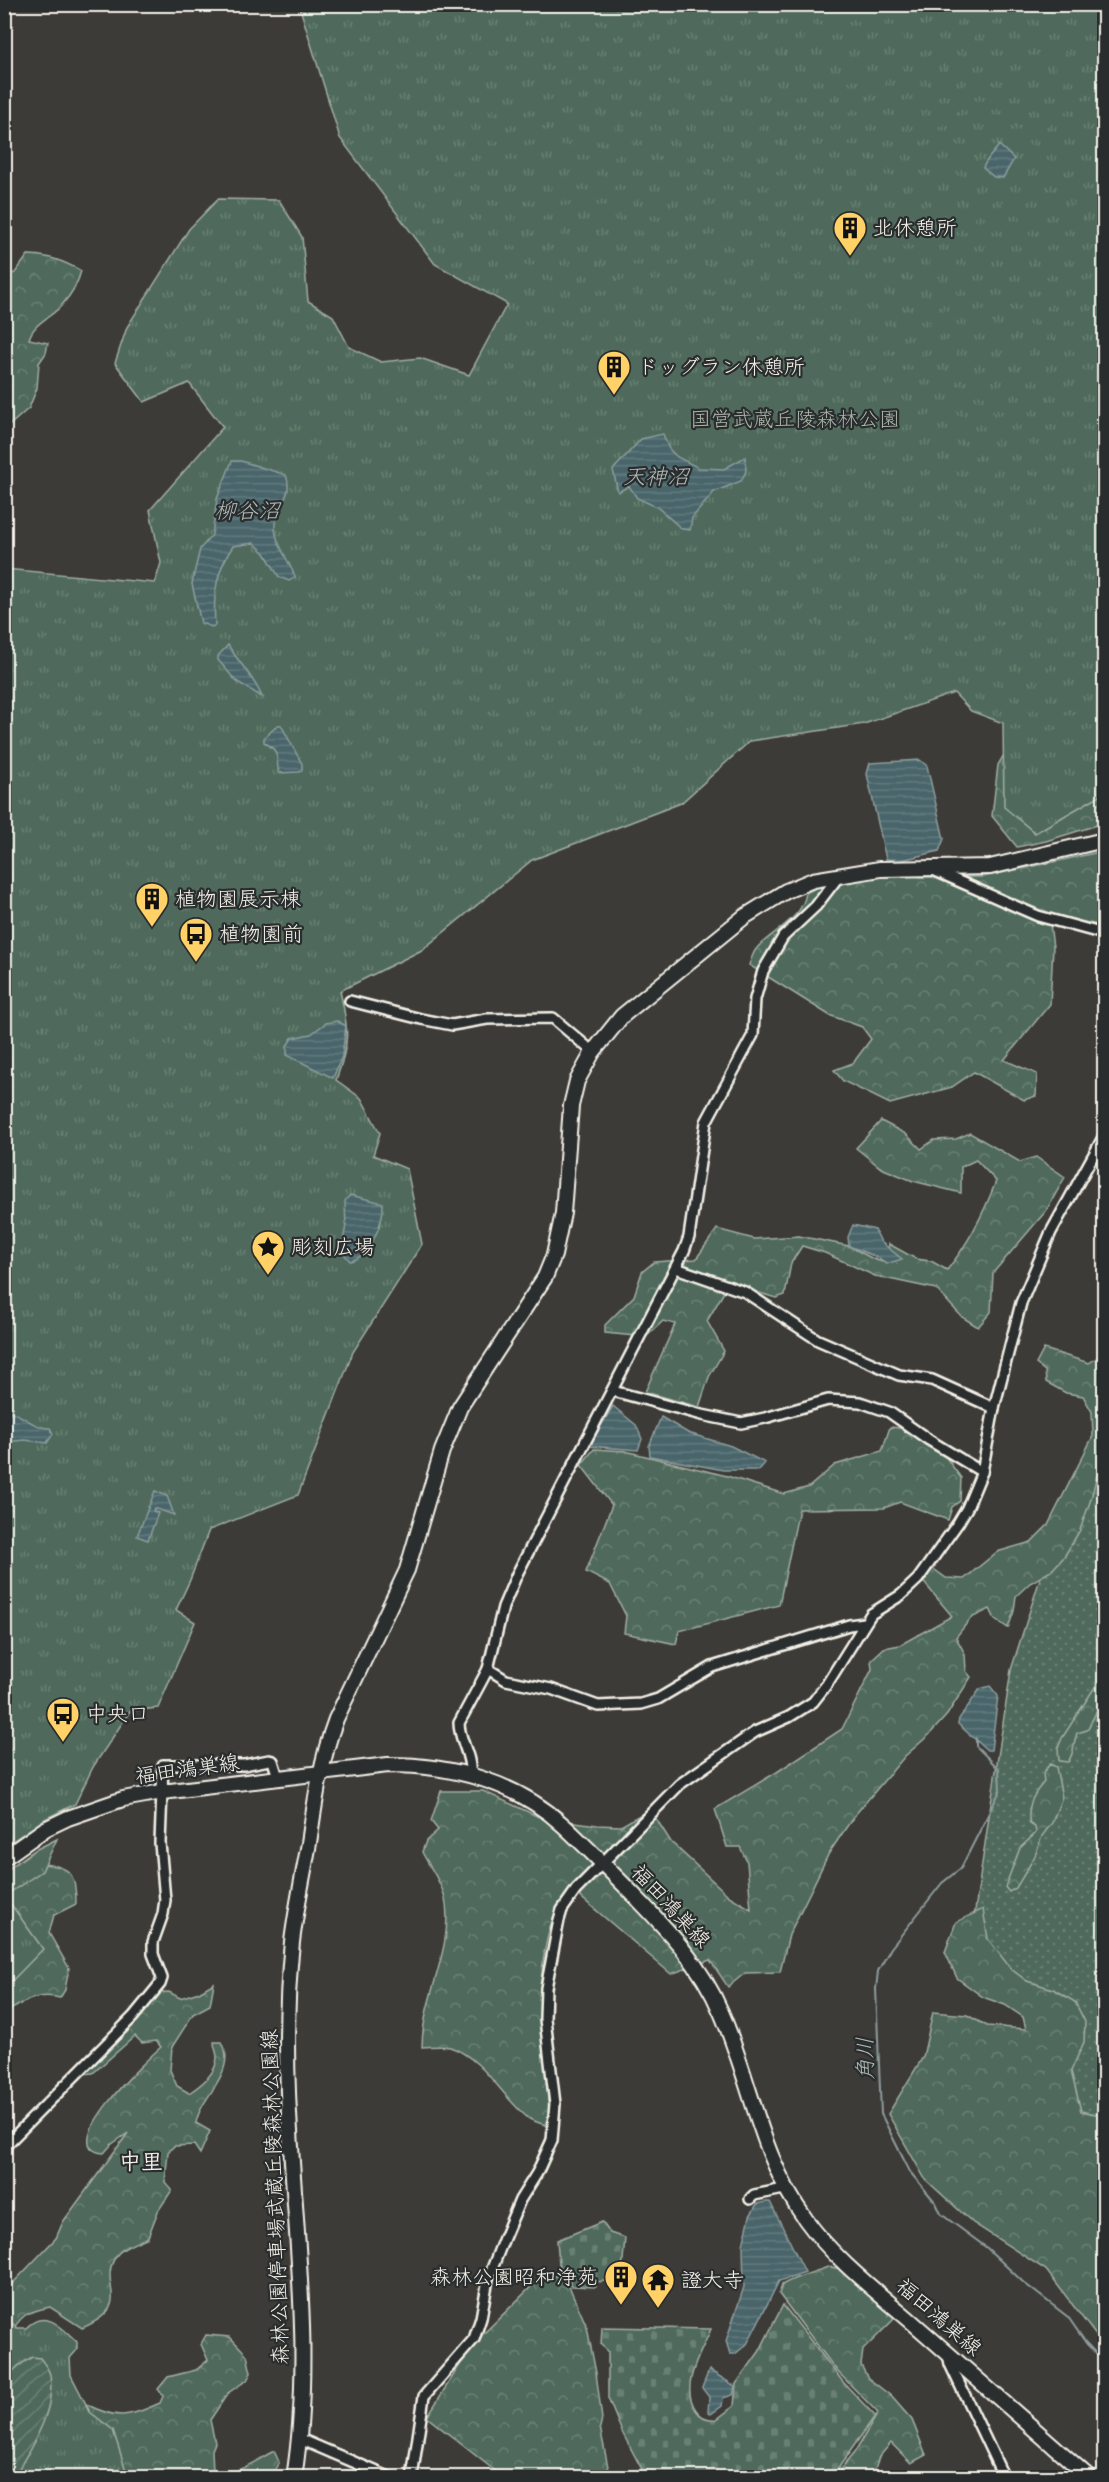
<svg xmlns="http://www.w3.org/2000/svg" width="1109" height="2482" font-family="Sriracha,'Klee One',sans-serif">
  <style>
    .grass { fill: url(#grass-dots); stroke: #a2aea2; stroke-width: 1.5 }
    .forest { fill: url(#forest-crowns); stroke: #a2aea2; stroke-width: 1.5 }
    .cemetery { fill: url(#cemetery-stones); stroke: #a2aea2; stroke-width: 1.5 }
    .park { fill: url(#park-tufts); stroke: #a2aea2; stroke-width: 1.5 }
    .garden { fill: url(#garden-furrows); stroke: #a2aea2; stroke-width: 1.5 }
    .water { fill: url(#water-rules); stroke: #8d9d9d; stroke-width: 1.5 }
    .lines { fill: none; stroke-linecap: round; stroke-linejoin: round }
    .stream { stroke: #8d9d9d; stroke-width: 2 }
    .street-casing { stroke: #f4f1e8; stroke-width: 14 }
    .secondary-casing { stroke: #f4f1e8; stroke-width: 18 }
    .street { stroke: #2a2d2e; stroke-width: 9 }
    .secondary { stroke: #2a2d2e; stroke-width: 14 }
    .labels { text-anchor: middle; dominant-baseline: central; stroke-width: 4.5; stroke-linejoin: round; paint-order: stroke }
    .poi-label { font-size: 21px; fill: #f4f1e8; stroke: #2a2d2e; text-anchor: start }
    .park-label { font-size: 21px; fill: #aab5a9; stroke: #2a2d2e }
    .street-label { font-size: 21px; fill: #f4f1e8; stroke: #2a2d2e }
    .water-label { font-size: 22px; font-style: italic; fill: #afb9b6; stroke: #2a2d2e }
    .neighbourhood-label { font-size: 22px; font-weight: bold; fill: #f4f1e8; stroke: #2a2d2e }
  </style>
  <defs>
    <pattern id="grass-dots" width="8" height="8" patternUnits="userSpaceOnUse" patternTransform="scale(1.5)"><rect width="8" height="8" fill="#4f6b5b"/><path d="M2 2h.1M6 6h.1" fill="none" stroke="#698173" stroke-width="1.8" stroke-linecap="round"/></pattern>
    <pattern id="forest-crowns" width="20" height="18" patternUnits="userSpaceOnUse" patternTransform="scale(1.5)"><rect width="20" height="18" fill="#4f6b5b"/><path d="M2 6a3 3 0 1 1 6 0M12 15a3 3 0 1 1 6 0" fill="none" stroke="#698173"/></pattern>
    <pattern id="cemetery-stones" width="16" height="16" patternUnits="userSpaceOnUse" patternTransform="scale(1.5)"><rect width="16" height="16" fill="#4f6b5b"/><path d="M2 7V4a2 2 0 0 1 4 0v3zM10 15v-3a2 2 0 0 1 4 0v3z" fill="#698173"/></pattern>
    <pattern id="park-tufts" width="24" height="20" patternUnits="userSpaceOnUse" patternTransform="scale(1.5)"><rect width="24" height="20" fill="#4f6b5b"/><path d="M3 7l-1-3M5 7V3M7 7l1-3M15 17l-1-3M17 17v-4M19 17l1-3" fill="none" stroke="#698173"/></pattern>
    <pattern id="garden-furrows" width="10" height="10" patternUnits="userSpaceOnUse" patternTransform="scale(1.5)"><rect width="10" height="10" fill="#4f6b5b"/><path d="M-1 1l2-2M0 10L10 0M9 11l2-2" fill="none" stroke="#698173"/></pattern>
    <pattern id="water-rules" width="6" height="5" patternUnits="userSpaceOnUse" patternTransform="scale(1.5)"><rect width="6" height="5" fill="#48656b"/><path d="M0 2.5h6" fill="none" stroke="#637c80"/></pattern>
  </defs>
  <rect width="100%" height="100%" fill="#3d3b38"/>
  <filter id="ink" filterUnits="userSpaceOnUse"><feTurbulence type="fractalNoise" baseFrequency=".0167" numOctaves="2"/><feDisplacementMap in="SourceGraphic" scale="12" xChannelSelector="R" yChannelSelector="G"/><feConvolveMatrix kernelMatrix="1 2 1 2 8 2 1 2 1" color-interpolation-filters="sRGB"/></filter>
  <g filter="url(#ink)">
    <!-- grass -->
    <polygon class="grass" points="1104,1425 1104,2158 1067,2124 1048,2032 973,1924 1011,1670 1045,1563"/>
    <!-- forest -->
    <g class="forest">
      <path d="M28 255C48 255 64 261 81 271 78 283 70 296 62 305 51 318 34 322 29 339L48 343 46 353 39 363 37 388 29 408 10 425 4 423 5 277 15 273Z"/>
      <polygon points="1104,674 1104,823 1046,841 1017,847 992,816 998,765 1041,690"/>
      <path d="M1104 851V926L1049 916 1053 947 1050 1004 1004 1060 1037 1074 1036 1096 1024 1100 974 1072 952 1087 890 1104 843 1081 834 1070 853 1063 871 1039 862 1027 829 1015 749 965C751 960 753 952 757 948 773 930 802 920 806 893L849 870 880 869 921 877H983Z"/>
      <path d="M881 1121 906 1134 921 1149 934 1140 956 1139 970 1133 1020 1162 1036 1157 1065 1177 1046 1211 993 1273 991 1312 978 1327 962 1317 936 1289 875 1276 825 1253 802 1246 791 1263 785 1295 776 1298 743 1288 725 1290 707 1321 724 1351 709 1377 699 1407 645 1392 675 1324 663 1321 646 1337 605 1333V1325L634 1296 642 1272 654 1262 696 1259 717 1229 754 1239 799 1236 849 1246 873 1259 886 1263 889 1244 916 1259 931 1261 947 1270C969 1243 984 1213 996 1181L976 1160 961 1167V1193L913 1181 881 1168 856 1148Z"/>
      <path d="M1044 1349 1089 1363 1104 1353V1447L1091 1499 1080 1530 1064 1557 1051 1571 1030 1583 1016 1596 1014 1611 1008 1628 995 1619 990 1609 971 1618 956 1637 965 1654 966 1671 971 1677 947 1715 929 1735 905 1756 854 1816 829 1853 789 1935 780 1972 745 1973 728 1987 710 1960 671 1974 571 1889C566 1897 560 1904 556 1912 530 1971 545 2051 549 2113L545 2125C540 2123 533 2121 528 2118 502 2097 483 2058 450 2047 442 2045 430 2047 422 2047 422 1997 455 1948 445 1898 442 1883 429 1866 422 1852L426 1841 438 1830 431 1821 441 1791H483L539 1817 597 1825 621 1826 650 1809 671 1842 729 1896 751 1909 747 1862 740 1847H727L715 1809 777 1772 842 1729 872 1669 871 1660 884 1648 900 1645 952 1616 921 1579 931 1567 946 1578 964 1579 997 1552 1031 1542 1048 1525 1093 1436 1092 1412 1083 1396 1066 1393 1046 1382 1045 1371 1036 1364Z"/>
      <polygon points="890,1427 900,1428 945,1456 961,1478 960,1501 952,1507 948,1520 900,1502 884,1508 799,1509 779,1605 679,1631 676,1644 624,1633 626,1616 610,1584 586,1572 612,1505 581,1465 594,1449 625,1451 727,1476 784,1494 809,1487 835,1465 882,1451"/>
      <path d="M1104 1673C1105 1699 1099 1707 1087 1730L1077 1733C1073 1744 1075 1752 1068 1762L1059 1761 1058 1748 1062 1738Z"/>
      <path d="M1050 1764 1056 1767 1062 1797 1052 1823 1042 1836 1035 1856 1016 1888 1009 1892 1005 1887 1020 1848 1036 1833 1035 1827 1030 1824C1026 1808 1033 1794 1044 1782L1043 1773Z"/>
      <path d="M42 1864C72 1866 76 1875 76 1904L54 1915 49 1933 69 1968 65 1990 60 1998C37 1992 24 2002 5 2013L4 1890Z"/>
      <polygon points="983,1909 988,1939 1011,1969 1027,1981 1053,1989 1075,2002 1085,2022 1084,2042 1071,2071 1081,2111 1100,2115 1104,2109 1104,2346 1046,2270 973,2223 925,2179 888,2114 923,2057 933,2012 967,2015 987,2026 1026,2029 1023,2017 1005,2005 983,1997 957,1978 945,1952 956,1922"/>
      <path d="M214 1983 210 2005 193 2014 172 2047 170 2070 177 2086 189 2093C201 2085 217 2073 217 2057 217 2052 214 2048 214 2042H222C238 2072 200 2097 196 2123L210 2131 200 2154 194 2145 174 2146 168 2152 165 2182 172 2190 158 2211 148 2237C138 2242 122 2247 116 2256 96 2286 137 2304 82 2328L50 2307C25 2312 22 2315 8 2336L4 2306 9 2300 11 2285 56 2238 63 2222 128 2133 112 2144 104 2153C52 2149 148 2058 161 2047L156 2041 142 2043 135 2036 93 2073 82 2074 88 2064 159 1993 169 1992 180 1998 199 1992Z"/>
      <path d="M828 2267 843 2269 897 2316 863 2350 861 2365 868 2378 891 2396 912 2420 926 2455 911 2463 891 2443 879 2457 872 2477H834L854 2453 878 2413 836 2370 779 2294 782 2285C796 2276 813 2273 828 2267Z"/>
      <polygon points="543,2275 565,2277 587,2327 596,2373 602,2419 600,2427 610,2477 503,2477 427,2417 473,2344"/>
      <path d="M206 2335 230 2337 247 2355 251 2373 247 2380 228 2393 210 2420 215 2443 212 2450 213 2472C235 2477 255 2461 274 2451L279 2462 271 2477 26 2478 82 2402C116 2420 126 2418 160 2403L163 2396 158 2389 168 2377 196 2370 208 2360 201 2344Z"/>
    </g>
    <!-- cemetery -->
    <g class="cemetery">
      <polygon points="602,2222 610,2233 625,2238 622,2271 614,2271 614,2280 596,2282 596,2287 572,2286 559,2264 557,2240"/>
      <path d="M783 2305 843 2382 875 2416 832 2477H646L622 2432 608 2398V2351L601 2345 602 2327 711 2329C701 2353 679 2386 696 2410 701 2418 708 2420 717 2419L734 2406 736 2384 759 2352Z"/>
    </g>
    <!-- park -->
    <g class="park">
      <path d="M299 5H1104V793L1035 833 1004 807 1003 723 971 711 954 693 864 724 750 741 681 803 532 860 422 950 340 991C349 1030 350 1042 336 1080L361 1098 380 1133 373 1155 407 1169 422 1244 353 1352 298 1495 209 1530 190 1580 176 1610 195 1622 158 1708 130 1711 93 1767 75 1804 45 1819 5 1846V569L155 583 161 563 150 510 223 427 189 383 144 402 115 363 127 327 189 229 218 199 279 200 302 237 308 301 333 316 349 347 381 362 420 358 469 375 507 304 435 264 340 138Z"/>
      <polygon points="57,1839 42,1871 5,1896 43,1949 5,1988 5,1871 35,1850"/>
      <path d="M9 2288 11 2322 17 2328H26C45 2308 62 2327 77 2342V2350L70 2358 71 2375 90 2412 113 2430 128 2477H5L4 2294Z"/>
    </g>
    <!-- garden -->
    <path class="garden" d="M32 2357 40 2358C44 2363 49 2369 50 2375 56 2411 31 2447 14 2477H5V2380L18 2366Z"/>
    <!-- water -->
    <g class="water">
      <path d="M999 145 1014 159 1003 178 994 177 983 168C986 159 994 153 999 145Z"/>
      <polygon points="663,434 669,449 677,457 699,468 724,469 745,457 746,471 741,481 714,492 692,518 690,530 682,529 657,507 637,498 629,486 618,492 613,470 641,439"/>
      <path d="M232 461H241L286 475C294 498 277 502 275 524 274 542 289 560 295 577L289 581 279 577 265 553 254 543 233 546C216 571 213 595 215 625L212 627 201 623 192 584 194 574 200 549 212 535 217 499Z"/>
      <path d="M228 645C239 663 254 677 262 697L236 681 218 660V656Z"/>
      <path d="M278 725H281L302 764V770L299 772 279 773C275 756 281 752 264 742V738Z"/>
      <polygon points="920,760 927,766 944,839 939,851 898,861 886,859 867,774 870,763"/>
      <polygon points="337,1021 346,1026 342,1056 333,1078 287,1055 287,1046 292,1038 311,1034 326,1023"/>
      <path d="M350 1195 383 1203C384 1222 370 1257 350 1261L341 1250 346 1226 345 1201Z"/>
      <polygon points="853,1225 875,1230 881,1242 902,1259 886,1264 879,1258 849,1246 848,1237"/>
      <polygon points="613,1406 636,1425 642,1439 638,1450 589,1446"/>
      <path d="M5 1410C22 1413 32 1428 50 1428L53 1434 47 1443 25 1440 5 1442Z"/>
      <polygon points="661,1417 688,1433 731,1446 765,1463 759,1470 723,1470 650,1456 649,1446"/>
      <polygon points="155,1491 167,1496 174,1515 154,1508 153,1511 158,1513 148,1540 137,1536"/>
      <polygon points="990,1686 998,1696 991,1750 987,1750 958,1724 959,1719 980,1689"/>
      <polygon points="766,2202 770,2202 805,2272 779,2281 747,2344 735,2354 730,2354 726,2341 744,2287 743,2245 750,2216 757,2204"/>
      <polygon points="709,2370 735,2386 733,2395 723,2398 722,2406 711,2414 708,2413 709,2397 702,2388"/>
    </g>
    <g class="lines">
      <!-- stream -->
      <polyline class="stream" points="976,1738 976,1746 999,1769 1000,1791 961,1868 942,1883 891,1948 878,1971 876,1989 881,2114 910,2172 936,2203 941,2214 987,2248 1024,2283 1068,2317 1086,2343 1104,2362"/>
      <!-- street casing -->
      <g class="street-casing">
        <g id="street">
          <polyline points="933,870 1038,916 1104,934"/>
          <polyline points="350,1001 421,1019 452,1025 487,1019 553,1018 593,1052"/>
          <polyline points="676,1268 745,1292 818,1340 899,1375 932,1380 994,1408"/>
          <polyline points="613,1391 702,1415 741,1423 765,1418 828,1400 860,1402 889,1412 929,1440 982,1472"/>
          <polyline points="488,1669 506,1680 551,1689 598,1706 641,1704 658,1699 712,1667 849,1625 864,1623"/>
          <path d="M470 1774C472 1756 459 1740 459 1723L488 1669 503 1607 517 1574 684 1251 689 1237 706 1122 753 1035 755 999 763 971 783 937 816 906 839 876"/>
          <polyline points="4,2147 133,2017 160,1984 162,1978 153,1954 153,1942 163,1914 165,1900 160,1843 163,1765 244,1765 269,1760 273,1761 278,1777"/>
          <polyline points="750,2199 754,2195 784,2189"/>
          <polyline points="948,2354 950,2364 1004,2478"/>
          <polyline points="300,2439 391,2478"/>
          <polyline points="412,2478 424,2396 474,2339 481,2318 488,2279 504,2238 520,2200 537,2173 552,2140 555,2104 545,2019 546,1988 559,1920 562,1910 576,1890 680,1784 755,1732 789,1717 813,1702 827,1684 871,1614 901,1595 918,1579 958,1523 967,1508 982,1472 994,1408 1021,1303 1051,1232 1104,1136"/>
        </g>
      </g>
      <!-- secondary casing -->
      <g class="secondary-casing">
        <g id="secondary">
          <path d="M4 1858 45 1829 68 1818 123 1799 162 1792 388 1765C451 1765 515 1781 563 1825 586 1846 608 1869 630 1891 666 1928 701 1964 721 2012 751 2081 761 2159 806 2220 835 2260 875 2290 912 2322 971 2374 1031 2426 1090 2478"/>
          <path d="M294 2478C314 2349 293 2221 288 2092 286 2042 287 1991 292 1942 296 1909 303 1876 309 1843 315 1801 321 1759 336 1719L407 1570 442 1451 460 1407 545 1277 554 1255 563 1213 571 1106 577 1081 593 1052 622 1016 744 917 786 891 813 880 880 869 990 867 1104 840"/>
        </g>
      </g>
      <!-- street -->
      <use href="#street" class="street"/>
      <!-- secondary -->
      <use href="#secondary" class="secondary"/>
    </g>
  </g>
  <!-- icons -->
  <defs>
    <g id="building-pin" transform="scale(1.725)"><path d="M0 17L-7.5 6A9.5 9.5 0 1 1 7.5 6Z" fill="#ffd166" stroke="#2a2d2e"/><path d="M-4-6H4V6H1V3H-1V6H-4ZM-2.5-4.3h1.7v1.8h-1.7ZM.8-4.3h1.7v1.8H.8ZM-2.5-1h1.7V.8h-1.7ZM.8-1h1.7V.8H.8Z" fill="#111"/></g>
    <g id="bus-pin" transform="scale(1.725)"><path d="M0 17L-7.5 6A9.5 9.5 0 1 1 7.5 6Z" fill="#ffd166" stroke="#2a2d2e"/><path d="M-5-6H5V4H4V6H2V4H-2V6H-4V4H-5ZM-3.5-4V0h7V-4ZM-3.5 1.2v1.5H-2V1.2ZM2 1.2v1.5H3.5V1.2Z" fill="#111"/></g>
    <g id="sight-pin" transform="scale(1.725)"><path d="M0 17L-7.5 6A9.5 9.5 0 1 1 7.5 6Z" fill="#ffd166" stroke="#2a2d2e"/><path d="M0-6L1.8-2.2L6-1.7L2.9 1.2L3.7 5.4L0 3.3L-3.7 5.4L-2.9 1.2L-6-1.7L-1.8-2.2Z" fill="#111"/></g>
    <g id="temple-pin" transform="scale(1.725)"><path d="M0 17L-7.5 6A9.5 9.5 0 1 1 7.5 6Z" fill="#ffd166" stroke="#2a2d2e"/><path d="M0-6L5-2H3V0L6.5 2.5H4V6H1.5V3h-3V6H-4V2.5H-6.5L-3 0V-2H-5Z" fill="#111"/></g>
  </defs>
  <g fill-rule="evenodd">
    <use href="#building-pin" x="850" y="228"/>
    <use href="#building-pin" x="614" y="367"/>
    <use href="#building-pin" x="152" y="899"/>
    <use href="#bus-pin" x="196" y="934"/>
    <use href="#sight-pin" x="268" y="1247"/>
    <use href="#bus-pin" x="63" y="1714"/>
    <use href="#building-pin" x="621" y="2277"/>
    <use href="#temple-pin" x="658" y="2280"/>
  </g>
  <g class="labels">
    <!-- poi labels -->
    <g class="poi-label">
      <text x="873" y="228">北休憩所</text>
      <text x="637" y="367">ドッグラン休憩所</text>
      <text x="175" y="899">植物園展示棟</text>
      <text x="219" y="934">植物園前</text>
      <text x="291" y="1247">彫刻広場</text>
      <text x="86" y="1714">中央口</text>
      <text x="598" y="2277" text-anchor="end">森林公園昭和浄苑</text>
      <text x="681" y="2280">證大寺</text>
    </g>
    <!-- park labels -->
    <g class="park-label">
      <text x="795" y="419">国営武蔵丘陵森林公園</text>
    </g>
    <!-- street labels -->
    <g class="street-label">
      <text transform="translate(187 1769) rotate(-8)">福田鴻巣線</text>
      <text transform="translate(671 1906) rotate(47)">福田鴻巣線</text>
      <text transform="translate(275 2197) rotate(-92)">森林公園停車場武蔵丘陵森林公園線</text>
      <text transform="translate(939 2317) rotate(41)">福田鴻巣線</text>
    </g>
    <!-- water labels -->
    <g class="water-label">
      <text x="656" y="476">天神沼</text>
      <text x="247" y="510">柳谷沼</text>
      <text transform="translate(865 2059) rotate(-91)">角川</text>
    </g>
    <!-- neighbourhood labels -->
    <g class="neighbourhood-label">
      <text x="141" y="2161">中里</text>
    </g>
  </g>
  <!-- margin -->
  <rect width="1109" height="2482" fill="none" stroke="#2a2d2e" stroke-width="24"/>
  <rect x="12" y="12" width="1085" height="2458" fill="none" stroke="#f4f1e8" stroke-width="2" filter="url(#ink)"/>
</svg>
